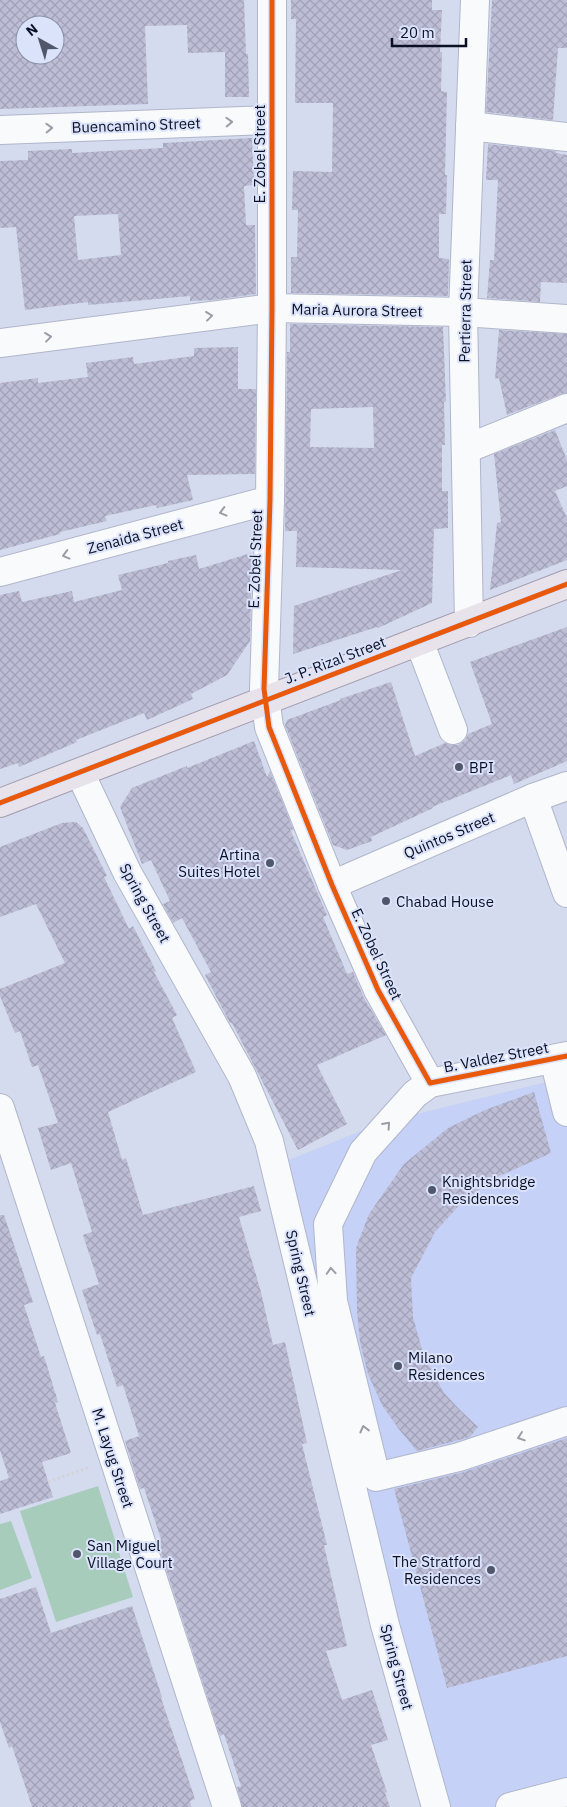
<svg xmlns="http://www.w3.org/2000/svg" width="567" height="1807" font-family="'IBM Plex Sans',sans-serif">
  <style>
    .built { fill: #c5d1f6 }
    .park { fill: #a8ccbb }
    .building { fill: url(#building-cross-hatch); fill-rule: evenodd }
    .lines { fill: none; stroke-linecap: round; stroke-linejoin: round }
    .minor-casing { stroke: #b0b6ca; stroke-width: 30 }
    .major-casing { stroke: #a19aae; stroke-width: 30 }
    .path { stroke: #d2d4da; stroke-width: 3; stroke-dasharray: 2.5 2.5; stroke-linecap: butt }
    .minor { stroke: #f9fafc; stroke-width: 28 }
    .major { stroke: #e8e3eb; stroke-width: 28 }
    .cycleway-casing { stroke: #dbe3fb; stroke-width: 8 }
    .cycleway { stroke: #e8590c; stroke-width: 5 }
    .oneway { stroke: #9a9ca6 }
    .poi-dot { fill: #51576b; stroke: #dbe3fb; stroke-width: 2 }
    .labels { text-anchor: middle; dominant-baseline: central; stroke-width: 4; stroke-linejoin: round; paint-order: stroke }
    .street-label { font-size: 15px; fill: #0b1024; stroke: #dbe3fb }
    .poi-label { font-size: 15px; fill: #0b1024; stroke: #dbe3fb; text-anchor: start }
  </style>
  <defs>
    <pattern id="building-cross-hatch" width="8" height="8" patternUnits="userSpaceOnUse" patternTransform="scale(1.25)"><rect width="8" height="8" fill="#bdbdd6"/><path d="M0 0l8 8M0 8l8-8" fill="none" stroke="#a1a1b8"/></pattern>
  </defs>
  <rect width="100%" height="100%" fill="#d4dbee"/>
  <!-- built -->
  <polygon class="built" points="567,1077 567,1807 441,1807 286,1161 384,1122"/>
  <!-- park -->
  <g class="park">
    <polygon points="98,1486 133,1597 56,1622 20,1511"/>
    <polygon points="11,1521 32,1578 0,1590 0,1524"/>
  </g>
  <!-- building -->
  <g class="building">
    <path d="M0 0H244L246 54H248L249 97H225V52L188 53 187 25 145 26 148 104 0 109ZM25 25H55V55H25Z"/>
    <polygon points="291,0 432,0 432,10 442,10 440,52 442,52 441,91 447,92 445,175 447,175 446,214 439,214 439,258 449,259 448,296 291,293 291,257 297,257 298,210 292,210 293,171 332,172 333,103 295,103 296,19 291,19"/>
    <polygon points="492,0 567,0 567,48 558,48 553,120 486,112"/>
    <path d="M252 138 254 185 244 186 246 225H255L256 294 213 300 190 301V296L88 305V302L25 310 16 227 0 228V161L28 160V151L72 149V153L163 148V143ZM118 214 121 255 78 260 74 216Z"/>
    <polygon points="488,144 556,151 556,153 567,155 567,283 541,282 540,302 487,298 490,260 494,260 498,180 486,180"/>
    <path d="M290 324 443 327 446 402H444L445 445H442V491H448V528L434 529 432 603 378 628 377 627 293 654 294 606 402 570 296 567 297 531H285L287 352H290ZM373 407 374 448 310 447 311 409Z"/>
    <polygon points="499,330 567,334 567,393 561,394 507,415 499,378 495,379"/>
    <polygon points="238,347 238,389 256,389 255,474 187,475 193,500 157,508 156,505 105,516 107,521 60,532 60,534 0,550 0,383 38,378 38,383 88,377 86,363 133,357 134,364 194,356 194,348"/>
    <polygon points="555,430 567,460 567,486 555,491 567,518 567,560 490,590 497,523 501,522 494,454"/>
    <polygon points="251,553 252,559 250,641 227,675 191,694 193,699 147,720 144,713 76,740 77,742 19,767 18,763 0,769 0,595 19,591 22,602 72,591 74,602 122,590 118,575 168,563 168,561 196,555 199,569"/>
    <polygon points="567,627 567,761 514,784 511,775 432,807 433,808 371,837 372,841 347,850 333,845 285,725 287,720 341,700 340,699 391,682 415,756 445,743 451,745 458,745 465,740 468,734 492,724 470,662"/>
    <polygon points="254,741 267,777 270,771 294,831 290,829 327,915 323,917 347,974 353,972 364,998 386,1035 317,1065 347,1124 298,1150 232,1023 230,1023 205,975 211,972 182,918 173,923 163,904 170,901 151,860 142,864 120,807 132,788 187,766 187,768"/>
    <polygon points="76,822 83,828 107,876 104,877 129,929 133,926 156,971 154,972 177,1015 172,1018 196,1072 108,1112 122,1160 126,1158 143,1215 254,1186 261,1211 239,1217 261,1292 273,1345 285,1342 307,1443 302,1444 327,1545 324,1545 347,1646 326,1651 342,1700 372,1690 388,1740 371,1745 387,1792 385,1793 390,1807 242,1807 237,1787 241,1786 224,1734 220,1736 157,1541 161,1539 144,1488 140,1489 125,1441 139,1436 123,1385 117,1387 100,1334 97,1335 82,1290 99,1284 83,1235 92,1232 71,1163 51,1170 38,1128 58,1123 38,1065 32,1067 20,1031 15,1033 0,996 0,989 65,963 36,904 0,917 0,847 62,823"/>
    <polygon points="534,1092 551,1153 495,1178 463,1201 435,1232 411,1278 413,1317 424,1357 444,1393 460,1410 478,1427 470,1437 417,1451 398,1428 382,1405 368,1374 360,1342 357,1311 356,1248 369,1214 404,1164 448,1128 485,1110"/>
    <polygon points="0,1215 4,1215 33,1302 24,1305 41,1357 44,1356 58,1402 55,1403 71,1453 42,1462 53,1497 0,1514 0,1481 9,1478 0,1450"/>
    <polygon points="567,1438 567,1656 447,1688 394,1489 464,1472"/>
    <polygon points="36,1587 51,1633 132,1606 162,1697 161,1698 195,1799 190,1801 191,1807 32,1807 12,1746 9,1748 0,1722 0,1599"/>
  </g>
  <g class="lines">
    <!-- minor casing -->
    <g class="minor-casing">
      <g id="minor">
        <polyline points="272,0 272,308 270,500 264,689 269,727 332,885 378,990 430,1083"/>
        <polyline points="470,126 567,137"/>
        <polyline points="0,130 272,120"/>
        <polyline points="0,343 272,308 463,312 567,319"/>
        <polyline points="466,449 567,408"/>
        <polyline points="0,572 270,500"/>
        <polyline points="469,623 463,312 475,0"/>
        <polyline points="419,641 453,730"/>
        <polyline points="80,773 127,872 242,1076 269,1141 385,1625 436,1807"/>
        <polyline points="533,798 567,893"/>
        <polyline points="332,885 533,798 567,786"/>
        <polyline points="567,1056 430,1083 415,1094 363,1152 328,1224 333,1301 376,1477 459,1457 567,1421"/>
        <polyline points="554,1059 567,1112"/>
        <polyline points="0,1108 227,1807"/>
        <polyline points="510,1807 567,1792"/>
      </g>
    </g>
    <!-- major casing -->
    <g class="major-casing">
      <polyline id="major" points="0,803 567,584"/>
    </g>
    <!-- path -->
    <polyline class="path" points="48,1482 90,1467"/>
    <!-- minor -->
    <use href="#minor" class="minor"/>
    <!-- major -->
    <use href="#major" class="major"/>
    <!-- cycleway casing -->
    <g class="cycleway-casing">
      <g id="cycleway">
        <polyline points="272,0 272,308 270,500 264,689 269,727 332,885 378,990 430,1083 567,1056"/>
        <polyline points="0,803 567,584"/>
      </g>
    </g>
    <!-- cycleway -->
    <use href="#cycleway" class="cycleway"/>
  </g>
  <!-- one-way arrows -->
  <defs><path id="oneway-chevron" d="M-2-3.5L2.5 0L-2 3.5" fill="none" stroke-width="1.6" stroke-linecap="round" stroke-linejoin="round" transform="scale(1.25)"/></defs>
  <g class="oneway">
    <use href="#oneway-chevron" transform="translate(229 122) rotate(-2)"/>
    <use href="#oneway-chevron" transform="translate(49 128) rotate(-2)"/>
    <use href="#oneway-chevron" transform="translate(209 316) rotate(-7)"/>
    <use href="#oneway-chevron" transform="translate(48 337) rotate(-7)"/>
    <use href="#oneway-chevron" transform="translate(223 512) rotate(165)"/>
    <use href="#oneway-chevron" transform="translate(66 555) rotate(165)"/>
    <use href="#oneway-chevron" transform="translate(387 1125) rotate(-48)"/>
    <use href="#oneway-chevron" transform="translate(331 1271) rotate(-94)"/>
    <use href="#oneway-chevron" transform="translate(364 1429) rotate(-104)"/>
    <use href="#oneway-chevron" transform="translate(521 1437) rotate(161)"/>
  </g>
  <!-- markers -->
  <g class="poi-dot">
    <circle cx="459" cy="767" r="5"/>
    <circle cx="270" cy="863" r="5"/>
    <circle cx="386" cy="901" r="5"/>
    <circle cx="432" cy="1190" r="5"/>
    <circle cx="398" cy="1366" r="5"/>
    <circle cx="77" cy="1554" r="5"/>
    <circle cx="491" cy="1570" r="5"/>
  </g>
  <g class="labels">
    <!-- street labels -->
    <g class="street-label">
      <text transform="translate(136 125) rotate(-2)">Buencamino Street</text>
      <text transform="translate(259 154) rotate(-90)">E. Zobel Street</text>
      <text transform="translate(357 310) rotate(1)">Maria Aurora Street</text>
      <text transform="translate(465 311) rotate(-89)">Pertierra Street</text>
      <text transform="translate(135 536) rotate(-15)">Zenaida Street</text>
      <text transform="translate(255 559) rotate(-88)">E. Zobel Street</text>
      <text transform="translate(335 660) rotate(-21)">J. P. Rizal Street</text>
      <text transform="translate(449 835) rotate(-23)">Quintos Street</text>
      <text transform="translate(145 903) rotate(61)">Spring Street</text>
      <text transform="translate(377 954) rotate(65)">E. Zobel Street</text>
      <text transform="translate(496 1057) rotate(-11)">B. Valdez Street</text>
      <text transform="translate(301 1273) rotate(77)">Spring Street</text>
      <text transform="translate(113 1458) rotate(72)">M. Layug Street</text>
      <text transform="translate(397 1667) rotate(75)">Spring Street</text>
    </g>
    <!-- poi labels -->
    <g class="poi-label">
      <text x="469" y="767">BPI</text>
      <text x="260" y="854" text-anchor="end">Artina<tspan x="260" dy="17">Suites Hotel</tspan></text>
      <text x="396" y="901">Chabad House</text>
      <text x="442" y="1181">Knightsbridge<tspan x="442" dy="17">Residences</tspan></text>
      <text x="408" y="1357">Milano<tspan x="408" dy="17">Residences</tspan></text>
      <text x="87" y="1545">San Miguel<tspan x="87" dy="17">Village Court</tspan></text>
      <text x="481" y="1561" text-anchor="end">The Stratford<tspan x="481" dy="17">Residences</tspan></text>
    </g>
  </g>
  <!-- north arrow -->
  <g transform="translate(40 40) rotate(321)"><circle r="24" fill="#dbe3fb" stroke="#888fa5"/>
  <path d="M0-4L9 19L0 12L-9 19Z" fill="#51576b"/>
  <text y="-8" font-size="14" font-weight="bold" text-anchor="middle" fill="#0b1024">N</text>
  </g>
  <!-- scale -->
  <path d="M392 38v8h74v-8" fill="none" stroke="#0b1024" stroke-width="2.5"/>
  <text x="400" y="38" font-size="15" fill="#0b1024" stroke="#dbe3fb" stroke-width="4" paint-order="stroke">20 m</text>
</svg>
